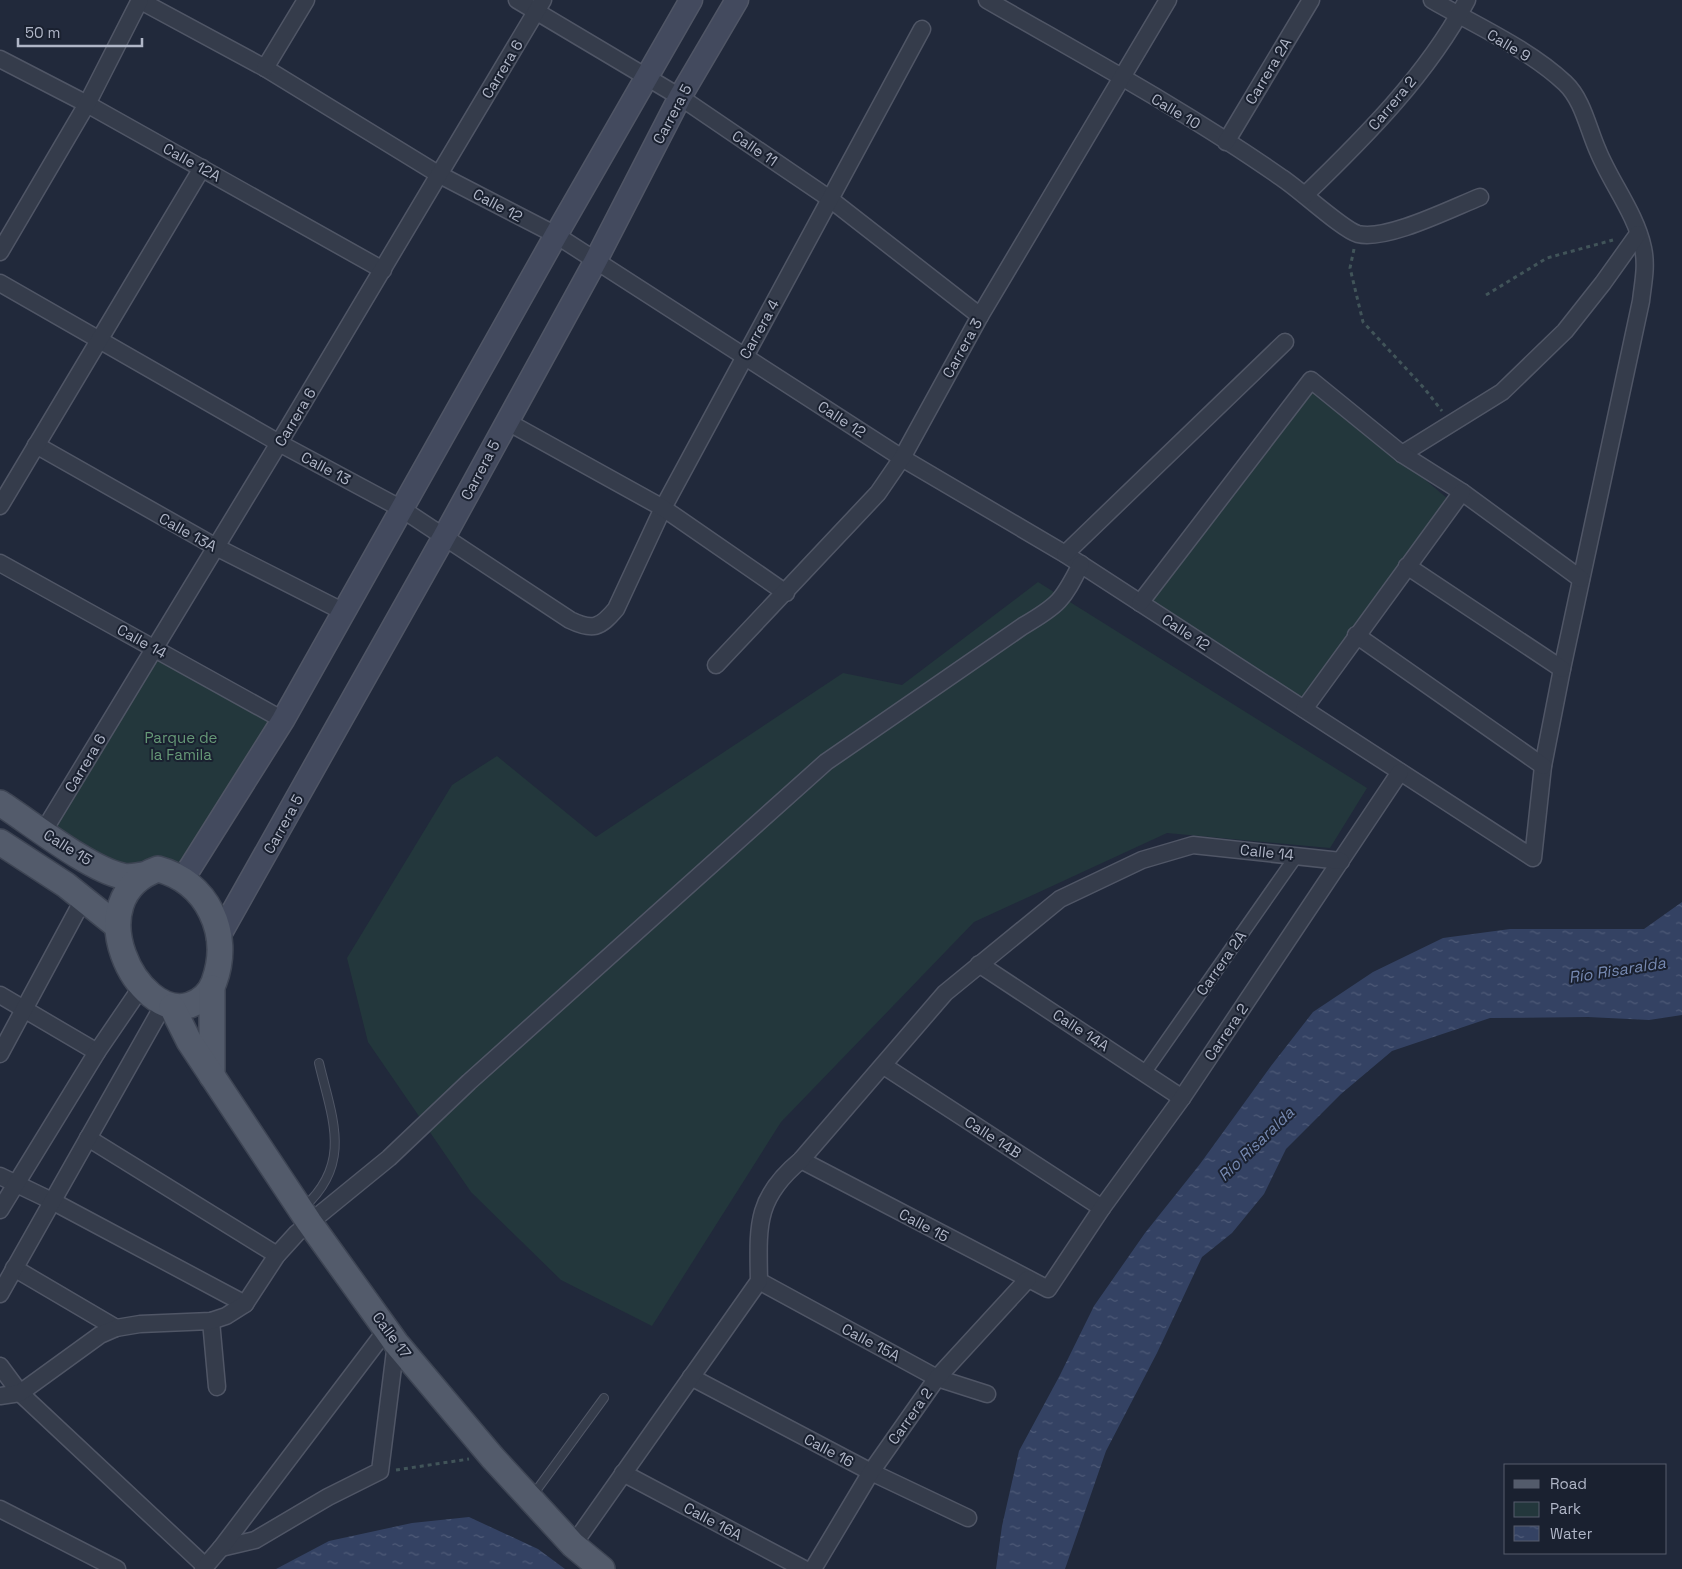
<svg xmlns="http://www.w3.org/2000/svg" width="1682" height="1569" font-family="'Space Grotesk',sans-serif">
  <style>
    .park { fill: #23373c }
    .water { fill: url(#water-ripples) }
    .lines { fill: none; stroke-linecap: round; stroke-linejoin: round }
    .service-casing { stroke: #505666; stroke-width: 10 }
    .pedestrian-casing { stroke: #505666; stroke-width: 15 }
    .minor-casing { stroke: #505666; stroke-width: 19 }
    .secondary-casing { stroke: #505666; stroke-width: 25 }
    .primary-casing { stroke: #3e4554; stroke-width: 28 }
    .path { stroke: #415459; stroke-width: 3; stroke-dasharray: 4 4; stroke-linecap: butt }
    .service { stroke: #353c4b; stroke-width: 8 }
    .pedestrian { stroke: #353c4b; stroke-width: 12 }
    .minor { stroke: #353c4b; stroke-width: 16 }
    .secondary { stroke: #434a5e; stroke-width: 22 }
    .primary { stroke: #535b6b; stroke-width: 25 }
    .labels { text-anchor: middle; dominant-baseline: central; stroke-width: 4; stroke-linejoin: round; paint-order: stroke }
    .street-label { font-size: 15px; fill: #b0b6c7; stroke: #1a2130 }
    .park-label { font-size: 15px; fill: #697; stroke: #1a2130 }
    .water-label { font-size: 16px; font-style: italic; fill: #7689b1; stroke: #1a2130 }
  </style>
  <defs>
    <pattern id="water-ripples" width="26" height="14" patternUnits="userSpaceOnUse" patternTransform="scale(1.25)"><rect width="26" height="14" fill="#344263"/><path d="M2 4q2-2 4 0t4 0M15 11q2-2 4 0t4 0" fill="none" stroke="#4f5b78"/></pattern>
  </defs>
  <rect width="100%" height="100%" fill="#21293b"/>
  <!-- park -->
  <g class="park">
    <polygon points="1313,385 1448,499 1300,700 1144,602"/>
    <polygon points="1038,582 1367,788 1330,848 1167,833 974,922 781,1122 652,1326 561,1280 471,1192 368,1042 347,958 452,785 497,756 596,837 843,673 902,685"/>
    <polygon points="156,648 283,720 183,879 142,875 43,832"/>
  </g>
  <!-- water -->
  <g class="water">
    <polygon points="1682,902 1682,1015 1649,1020 1588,1017 1490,1018 1392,1051 1341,1094 1286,1149 1264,1194 1232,1233 1202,1257 1157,1353 1106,1451 1065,1569 996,1569 1002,1526 1019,1451 1060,1375 1094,1306 1145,1233 1200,1164 1271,1066 1313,1012 1373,972 1443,938 1510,929 1644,929"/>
    <polygon points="469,1517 538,1549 565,1569 276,1569 329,1541 412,1523"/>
  </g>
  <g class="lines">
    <!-- service casing -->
    <g class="service-casing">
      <g id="service">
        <path d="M304 1207C353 1163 332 1118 319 1063"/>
        <polyline points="533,1495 604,1398"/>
      </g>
    </g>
    <!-- pedestrian casing -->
    <g class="pedestrian-casing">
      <polyline id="pedestrian" points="1145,1072 1297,855"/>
    </g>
    <!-- minor casing -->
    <g class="minor-casing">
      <g id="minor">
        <path d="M139 0 265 68 438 174 556 235 902 458 1065 554 1533 858 1543 766 1562 669 1641 301C1643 283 1647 266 1643 248 1636 214 1611 183 1598 151 1588 129 1583 100 1565 83 1529 49 1475 25 1432 0"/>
        <polyline points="517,0 680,97 830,199 980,316"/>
        <path d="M987 0C1086 57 1188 112 1282 178 1299 189 1343 230 1358 234 1387 241 1452 208 1480 197"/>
        <polyline points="0,59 87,104 383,270"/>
        <polyline points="265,68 306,0"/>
        <polyline points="1226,142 1311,0"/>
        <path d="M1305 195C1365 137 1428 74 1467 0"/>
        <polyline points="0,252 87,104 140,0"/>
        <path d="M0 283 279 443 402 509 570 620C593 631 600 628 616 609L663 508 922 29"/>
        <polyline points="506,421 663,508 786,593"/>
        <polyline points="36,445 216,547 344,612"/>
        <polyline points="1402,454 1502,392 1565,331 1603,283 1638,234"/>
        <polyline points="0,506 202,168"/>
        <polyline points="1065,554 1285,342"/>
        <polyline points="0,563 283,720"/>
        <polyline points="1407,566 1562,669"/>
        <polyline points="1140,603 1311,380 1402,454 1462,492 1581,579"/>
        <polyline points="1356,635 1543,766"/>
        <polyline points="716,665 878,493 902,458 980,316 1168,0"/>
        <polyline points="1304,709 1462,492"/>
        <polyline points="43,832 279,443 543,0"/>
        <polyline points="979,964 1182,1098"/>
        <polyline points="0,995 97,1052"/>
        <polyline points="0,1054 84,898"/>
        <polyline points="884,1066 1102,1208"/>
        <polyline points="88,1138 277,1255"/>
        <polyline points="801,1160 1048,1289 1102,1208 1182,1098 1400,772"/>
        <polyline points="0,1176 52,1201 245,1304"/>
        <polyline points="0,1210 97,1052 142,986"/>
        <polyline points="14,1268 116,1328"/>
        <polyline points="759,1281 937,1378 987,1394"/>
        <polyline points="0,1294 164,1004"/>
        <polyline points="211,1321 217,1387"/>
        <polyline points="0,1366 20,1393 205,1566"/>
        <polyline points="691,1377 871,1472 968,1518"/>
        <path d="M0 1396 20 1393 100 1335 116 1328 140 1324 211 1321 226 1316 245 1304 277 1255 297 1233 389 1158 469 1082 826 762 1023 626C1059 605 1063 600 1081 564"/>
        <polyline points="623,1473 804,1569"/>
        <polyline points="0,1509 117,1569"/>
        <path d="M573 1545 759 1281C758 1226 755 1198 801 1160L945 993 1060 899 1142 860 1193 845 1341 861"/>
        <polyline points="221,1548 255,1540 328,1497 380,1471 396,1343"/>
        <polyline points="203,1569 221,1548 387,1329"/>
        <polyline points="813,1569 871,1472 937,1378 1028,1279"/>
      </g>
    </g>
    <!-- secondary casing -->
    <g class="secondary-casing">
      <g id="secondary">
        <polyline points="183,879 283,720 556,235 691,0"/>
        <polyline points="218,938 444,537 595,262 680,97 737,0"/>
      </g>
    </g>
    <!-- primary casing -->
    <g class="primary-casing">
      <g id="primary">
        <path d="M0 803C31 823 89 869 122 876 129 878 135 876 142 875"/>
        <polyline points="0,842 66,885 116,925"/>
        <path d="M158 869C207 882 232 933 214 982 210 993 201 1001 190 1005 137 1022 76 898 158 869Z"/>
        <polyline points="212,988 212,1076"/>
        <polyline points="172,1007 189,1041 309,1222 396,1343 492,1457 573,1545 602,1569"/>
      </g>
    </g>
    <!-- path -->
    <g class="path">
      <polyline points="1354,249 1350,268 1363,322 1424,388 1442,411"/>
      <polyline points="1486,295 1547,258 1613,240"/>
      <polyline points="396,1470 469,1459"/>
    </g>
    <!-- service -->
    <use href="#service" class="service"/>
    <!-- pedestrian -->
    <use href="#pedestrian" class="pedestrian"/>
    <!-- minor -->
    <use href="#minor" class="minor"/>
    <!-- secondary -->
    <use href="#secondary" class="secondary"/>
    <!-- primary -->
    <use href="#primary" class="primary"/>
  </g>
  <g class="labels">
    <!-- street labels -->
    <g class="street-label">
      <text transform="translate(1509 45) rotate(31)">Calle 9</text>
      <text transform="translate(502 69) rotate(-59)">Carrera 6</text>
      <text transform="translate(1268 71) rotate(-59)">Carrera 2A</text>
      <text transform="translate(1392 103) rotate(-50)">Carrera 2</text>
      <text transform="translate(1176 111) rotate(31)">Calle 10</text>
      <text transform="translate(672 114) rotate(-62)">Carrera 5</text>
      <text transform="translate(755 148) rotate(34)">Calle 11</text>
      <text transform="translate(192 162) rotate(29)">Calle 12A</text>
      <text transform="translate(498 205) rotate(28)">Calle 12</text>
      <text transform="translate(759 329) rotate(-61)">Carrera 4</text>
      <text transform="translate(962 348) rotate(-61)">Carrera 3</text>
      <text transform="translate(295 417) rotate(-59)">Carrera 6</text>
      <text transform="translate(842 419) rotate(33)">Calle 12</text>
      <text transform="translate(326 468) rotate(28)">Calle 13</text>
      <text transform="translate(480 470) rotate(-62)">Carrera 5</text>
      <text transform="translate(188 532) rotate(29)">Calle 13A</text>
      <text transform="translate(1186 632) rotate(33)">Calle 12</text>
      <text transform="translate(142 641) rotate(29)">Calle 14</text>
      <text transform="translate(85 763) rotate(-59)">Carrera 6</text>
      <text transform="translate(283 824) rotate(-61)">Carrera 5</text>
      <text transform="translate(68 847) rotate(32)">Calle 15</text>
      <text transform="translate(1267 852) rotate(6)">Calle 14</text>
      <text transform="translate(1221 963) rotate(-55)">Carrera 2A</text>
      <text transform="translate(1081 1030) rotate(33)">Calle 14A</text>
      <text transform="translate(1226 1032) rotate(-56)">Carrera 2</text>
      <text transform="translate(993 1137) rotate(33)">Calle 14B</text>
      <text transform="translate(924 1225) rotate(28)">Calle 15</text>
      <text transform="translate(392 1335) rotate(53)">Calle 17</text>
      <text transform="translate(871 1342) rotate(28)">Calle 15A</text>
      <text transform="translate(910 1416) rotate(-55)">Carrera 2</text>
      <text transform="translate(829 1450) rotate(28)">Calle 16</text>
      <text transform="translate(713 1521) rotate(28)">Calle 16A</text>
    </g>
    <!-- park labels -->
    <g class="park-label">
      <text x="181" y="737">Parque de<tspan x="181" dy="17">la Famila</tspan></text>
    </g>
    <!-- water labels -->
    <g class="water-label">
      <text transform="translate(1617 970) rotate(-9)">Río Risaralda</text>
      <text transform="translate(1256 1144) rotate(-44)">Río Risaralda</text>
    </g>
  </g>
  <!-- legend -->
  <rect x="1504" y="1464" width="162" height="90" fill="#1a2130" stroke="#565d6c"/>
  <rect x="1514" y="1480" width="25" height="8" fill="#535b6b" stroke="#565d6c"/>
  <text x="1550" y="1489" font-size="15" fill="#b0b6c7">Road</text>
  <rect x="1514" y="1502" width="25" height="15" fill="#23373c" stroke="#565d6c"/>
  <text x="1550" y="1514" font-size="15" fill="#b0b6c7">Park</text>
  <rect x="1514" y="1526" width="25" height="15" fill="url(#water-ripples)" stroke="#565d6c"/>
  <text x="1550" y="1539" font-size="15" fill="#b0b6c7">Water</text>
  <!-- scale -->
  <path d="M18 38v8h124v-8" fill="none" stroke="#b0b6c7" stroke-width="2.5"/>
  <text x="25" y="38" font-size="15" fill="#b0b6c7" stroke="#1a2130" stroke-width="4" paint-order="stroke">50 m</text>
</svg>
